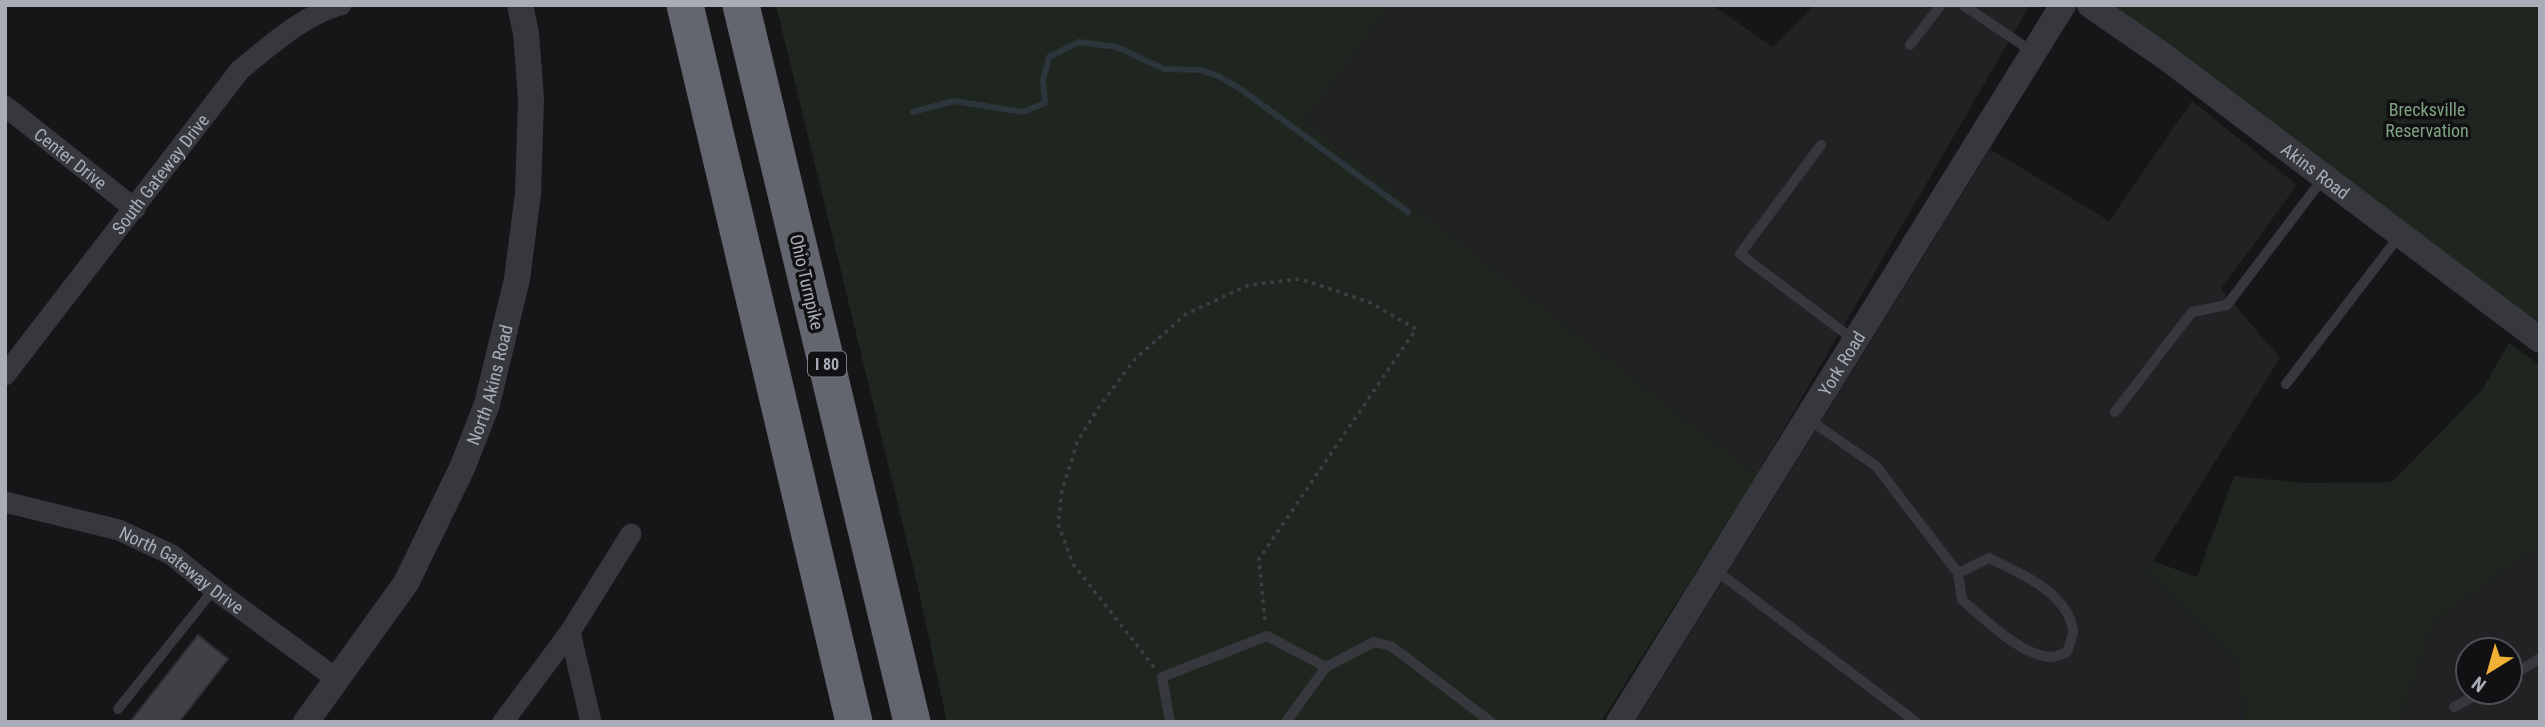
<svg xmlns="http://www.w3.org/2000/svg" width="2545" height="727" font-family="'Roboto Condensed',sans-serif">
  <style>
    .built { fill: #222225; fill-rule: evenodd }
    .green { fill: #1e261f }
    .lines { fill: none; stroke-linecap: round; stroke-linejoin: round }
    .stream { stroke: #2c353c; stroke-width: 6 }
    .building { fill: #404145; stroke: #303034; stroke-width: 2 }
    .path { stroke: #3d3f44; stroke-width: 3.5; stroke-dasharray: 3.5 5; stroke-linecap: butt }
    .service { stroke: #37383d; stroke-width: 10 }
    .minor { stroke: #37383d; stroke-width: 21 }
    .tertiary { stroke: #37383d; stroke-width: 26 }
    .motorway { stroke: #63666e; stroke-width: 37 }
    .labels { text-anchor: middle; dominant-baseline: central; stroke-width: 7; stroke-linejoin: round; paint-order: stroke }
    .shield { fill: #111113; stroke: #7b7e86; stroke-width: 2 }
    .shield-label { font-size: 16px; font-weight: bold; fill: #a8adb8 }
    .park-label { font-size: 18px; fill: #7fa381; stroke: #111113 }
    .street-label { font-size: 18px; fill: #a8adb8; stroke: #111113 }
  </style>
  <rect width="100%" height="100%" fill="#161618"/>
  <!-- built -->
  <g class="built">
    <polygon points="1391,5 1712,5 1773,47 1814,5 2030,5 1757,475 1303,121"/>
    <polygon points="2192,101 2297,185 2221,289 2280,358 2146,572 2240,665 2244,722 1635,722 1990,149 2109,221"/>
    <path d="M2540 545V722H2399L2433 622ZM2468 650H2510V692H2468Z"/>
  </g>
  <!-- green -->
  <g class="green">
    <polygon points="776,5 1391,5 1304,121 1757,475 1601,722 947,722 917,583"/>
    <polygon points="2086,5 2540,5 2540,345"/>
    <polygon points="2509,343 2540,365 2540,545 2433,622 2399,722 2244,722 2240,665 2146,572 2153,561 2197,577 2234,476 2304,483 2392,482 2482,390"/>
  </g>
  <g class="lines">
    <!-- stream -->
    <polyline class="stream" points="913,112 954,101 1023,112 1045,103 1043,80 1049,57 1079,42 1117,47 1164,69 1201,70 1218,76 1242,90 1408,212"/>
  </g>
  <!-- building -->
  <polygon class="building" points="198,635 228,659 179,722 130,722"/>
  <g class="lines">
    <!-- path -->
    <polyline class="path" points="1154,667 1073,564 1058,524 1062,490 1078,440 1099,407 1135,359 1186,314 1249,285 1300,279 1369,302 1416,329 1259,559 1265,623"/>
    <!-- service -->
    <g class="service">
      <polyline points="1963,5 2033,52"/>
      <polyline points="1910,45 1941,5"/>
      <polyline points="1821,145 1740,254 1854,340"/>
      <polyline points="2286,384 2400,235"/>
      <polyline points="2115,412 2192,312 2227,305 2324,177"/>
      <path d="M1808 419 1876 466 1958 573 1989 558C2018 572 2069 593 2073 631 2073 637 2069 646 2067 652 2062 654 2056 657 2051 657 2021 656 1985 619 1962 600L1958 573"/>
      <polyline points="1714,569 1916,722"/>
      <polyline points="2510,677 2540,658"/>
      <polyline points="2454,707 2482,692"/>
      <polyline points="118,709 214,589"/>
      <polyline points="1170,722 1162,677 1267,636 1326,667"/>
      <polyline points="1286,722 1326,667 1374,642 1391,646 1491,722"/>
    </g>
    <!-- minor -->
    <g class="minor">
      <path id="s1" d="M5 106 135 209"/>
      <path id="s2" d="M5 375 240 70C267 48 306 13 341 5"/>
      <path id="s3" d="M5 502 119 530 172 555 214 589 338 680"/>
      <polyline points="570,632 591,722"/>
      <polyline points="503,722 570,632 631,534"/>
    </g>
    <!-- tertiary -->
    <g class="tertiary">
      <path id="s4" d="M2090 5 2164 56 2540 340"/>
      <path id="s5" d="M306 722 406 583 463 466 487 404 517 279 528 194 531 98 526 33 520 5"/>
      <path id="s6" d="M1619 722 2063 5"/>
    </g>
    <!-- motorway -->
    <g class="motorway">
      <polyline points="685,5 854,722"/>
      <polyline points="741,5 912,722"/>
    </g>
  </g>
  <g class="labels">
    <!-- shield labels -->
    <rect class="shield" x="808" y="351.5" width="38" height="25" rx="5"/>
    <g class="shield-label">
      <text x="827" y="364">I 80</text>
    </g>
    <!-- park labels -->
    <g class="park-label">
      <text x="2427" y="109">Brecksville<tspan x="2427" dy="21">Reservation</tspan></text>
    </g>
    <!-- street labels -->
    <g class="street-label">
      <text stroke="none"><textPath href="#s1" startOffset="84">Center Drive</textPath></text>
      <text stroke="none"><textPath href="#s4" startOffset="280">Akins Road</textPath></text>
      <text stroke="none"><textPath href="#s2" startOffset="254">South Gateway Drive</textPath></text>
      <text transform="translate(807 282) rotate(77)">Ohio Turnpike</text>
      <text stroke="none"><textPath href="#s6" startOffset="422">York Road</textPath></text>
      <text stroke="none"><textPath href="#s5" startOffset="387">North Akins Road</textPath></text>
      <text stroke="none"><textPath href="#s3" startOffset="192">North Gateway Drive</textPath></text>
    </g>
  </g>
  <!-- border -->
  <rect width="2545" height="727" fill="none" stroke="#a8adb8" stroke-width="14"/>
  <!-- north arrow -->
  <g transform="translate(2489 671) rotate(217)"><circle r="33" fill="#111113" stroke="#4d4f55" stroke-width="2"/>
  <path d="M0-5L12 26L0 18L-12 26Z" fill="#f2b134"/>
  <text y="-10" font-size="19" font-weight="bold" text-anchor="middle" fill="#a8adb8">N</text>
  </g>
</svg>
